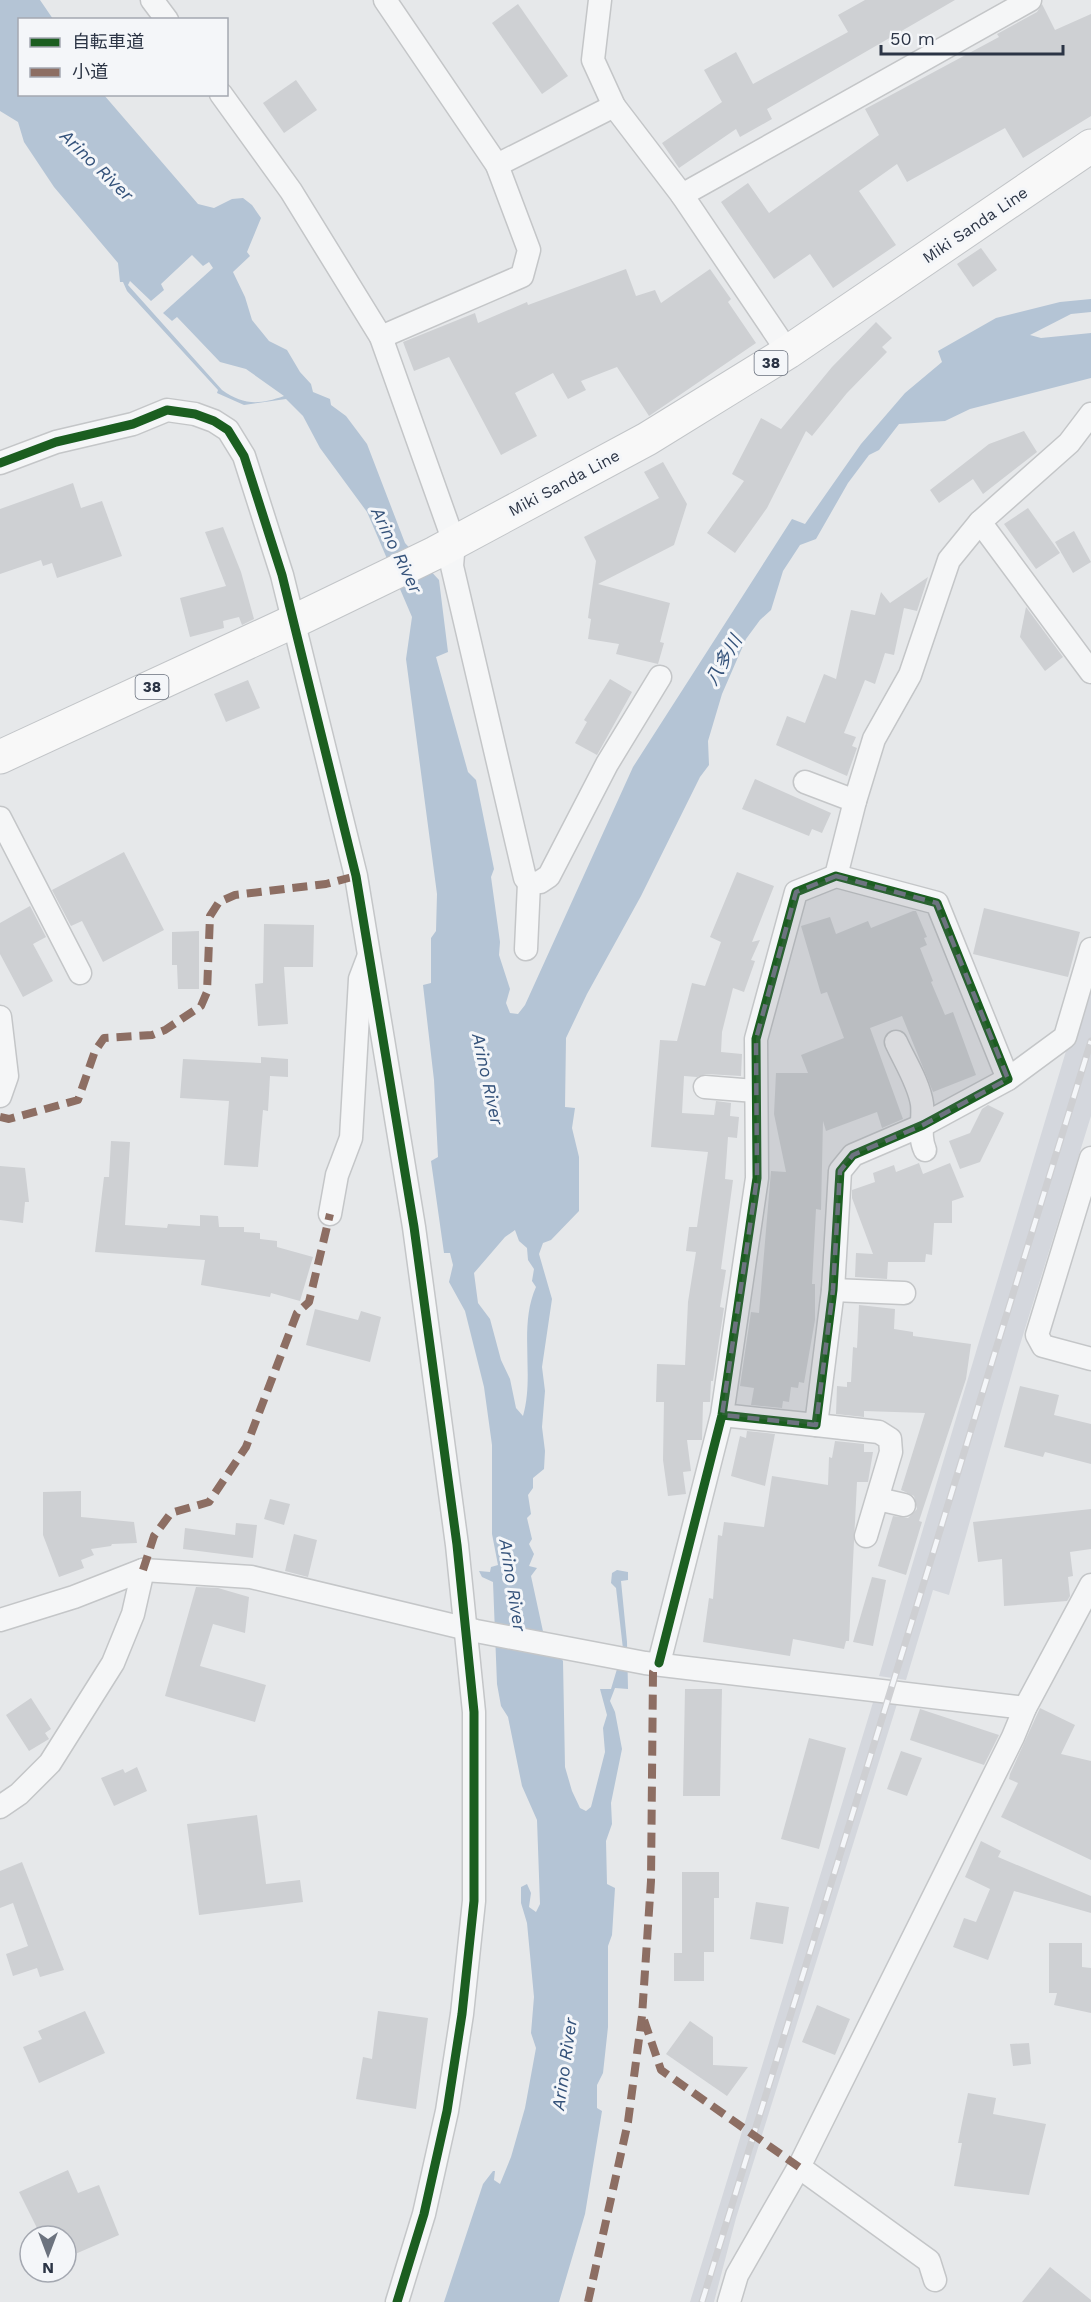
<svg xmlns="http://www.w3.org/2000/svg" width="1091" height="2302" font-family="'Work Sans','Noto Sans JP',sans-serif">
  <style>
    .built { fill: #d4d7dd }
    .water { fill: #b4c4d5; fill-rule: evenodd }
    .building { fill: #ced0d3 }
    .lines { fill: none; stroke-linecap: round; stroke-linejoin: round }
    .street-casing { stroke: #c4c6c8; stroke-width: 25 }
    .primary-casing { stroke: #c2c5c8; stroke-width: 35 }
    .street { stroke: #f5f6f7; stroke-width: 22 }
    .primary { stroke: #f8f8f8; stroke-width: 33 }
    .rail-casing { stroke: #cecfd2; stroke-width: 7 }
    .rail { stroke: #f4f6f9; stroke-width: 4.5; stroke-dasharray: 14; stroke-linecap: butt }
    .quiet { stroke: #8d6e63; stroke-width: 8; stroke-dasharray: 15 8; stroke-linecap: butt }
    .cycleway-casing { stroke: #f4f6f9; stroke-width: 13 }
    .cycleway { stroke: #1b5e20; stroke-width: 9 }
    .marked { fill: #6c737f; fill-opacity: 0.2; stroke: #6c737f; stroke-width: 4.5; stroke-dasharray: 12 8; stroke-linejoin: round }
    .labels { text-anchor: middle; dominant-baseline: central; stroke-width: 6; stroke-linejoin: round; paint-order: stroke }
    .shield { fill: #f4f6f9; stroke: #676e7b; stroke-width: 1.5 }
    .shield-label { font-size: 15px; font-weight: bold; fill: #2b3445 }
    .street-label { font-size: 16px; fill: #2b3445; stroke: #f4f6f9 }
    .water-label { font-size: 18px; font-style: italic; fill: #34527a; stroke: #f4f6f9 }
  </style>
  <rect width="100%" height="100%" fill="#e6e8ea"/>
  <!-- built -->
  <g class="built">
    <polygon points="1091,984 1091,1116 1019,1348 949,1595 933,1590 906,1680 879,1676 1066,1051 1073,1044"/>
    <polygon points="874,1699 897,1704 736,2218 714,2302 690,2302"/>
  </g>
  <!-- water -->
  <path class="water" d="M0 0H40L53 19 20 20V94L104 95 198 204 214 208 232 199 243 198 252 205 261 218 247 252 250 256 233 272 245 297 252 320 269 341 287 350 300 372 311 384 313 392 330 399 331 405 346 416 367 444 405 543 439 580 448 652 436 657 468 772 476 780 494 869 491 877 500 942 499 955 510 989 506 1003 510 1013 518 1014 525 1005 633 767 792 519 805 524 861 444 905 393 942 362 938 351 996 318 1060 302 1091 299V312L1071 314 1030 335 1041 338 1091 333V378L970 409 945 421 899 424 879 450 869 455 848 483 816 539 800 545 783 571 771 610 760 620 746 639 722 694 708 741 709 765 700 777 641 896 587 994 566 1038 565 1107 575 1108 572 1128 579 1157V1211L551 1240 543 1243 539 1254 552 1299 542 1367 545 1391 542 1427 545 1451 544 1469 533 1478V1488L528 1495 531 1514 527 1518 532 1539 529 1544 534 1554 529 1566 537 1568 531 1576 544 1636 563 1661 565 1767 572 1791 580 1808 586 1811 591 1807 605 1752 603 1728 607 1715 600 1689H611L623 1649 616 1588 611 1583 612 1573 617 1570 628 1572V1580L621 1581 627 1642 628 1689 615 1688 610 1701 615 1712 622 1749 611 1803 612 1824 606 1841 607 1884 615 1888 612 1935 608 1946V2027L603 2073 597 2085V2108L602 2111 585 2214 559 2302H444L483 2184 493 2171H495L494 2180 500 2184 511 2157 525 2108 536 2048 531 2033 534 1997 527 1923 521 1903V1887L527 1884 531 1893 529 1907 536 1912 540 1904 537 1820 522 1786 508 1717 501 1706 497 1684 493 1582 482 1577 479 1571 490 1572 491 1567 498 1565 492 1534V1445L484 1387 465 1311 449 1282 453 1265 450 1253H444L431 1161 438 1157 434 1080 423 985 431 983V938L436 931 437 894 406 659 412 617 367 512 320 448 303 416 286 399 244 405 217 393 218 390 127 291 123 282H120L118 263 54 187 24 142 18 122 0 111ZM192 255 203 266 209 262 213 268 163 313 172 321 177 317 220 362 246 369 284 396C259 405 243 405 222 390L128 285 130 281 151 301 164 290 161 284ZM515 1230 519 1241 527 1248 528 1260 534 1269 532 1281 536 1287C518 1327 535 1375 523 1416L516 1408 510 1379 501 1360 490 1319 478 1303 474 1273 505 1237Z"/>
  <!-- building -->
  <g class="building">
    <polygon points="865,0 955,0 767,109 772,119 740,137 736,129 679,168 662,143 722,102 704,70 736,52 753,84 848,32 838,15"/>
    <polygon points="518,4 568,76 542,94 492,23"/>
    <polygon points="1042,4 1055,30 1091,14 1091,116 1023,158 1005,128 907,182 897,164 859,191 896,245 833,288 810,254 774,279 721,202 748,183 769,213 879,135 865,109 999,37 997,34 1037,12"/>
    <polygon points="296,80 317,110 284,133 263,103"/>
    <polygon points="981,248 997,270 973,287 957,264"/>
    <polygon points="626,269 636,296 655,290 661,303 710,269 731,299 728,302 756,343 649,416 617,367 581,381 586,390 568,399 553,373 515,393 537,436 501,455 449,357 414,371 403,342 475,313 478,323 527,302 528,305"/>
    <polygon points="876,322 892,338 882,347 887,352 847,393 812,436 806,431 767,508 735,553 707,533 744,481 732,474 761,418 781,429 832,367"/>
    <polygon points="1024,431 1037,452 983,494 973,479 939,503 930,490 989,444"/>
    <polygon points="663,462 687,504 674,545 598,584 670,603 660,642 664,643 658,664 616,654 619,644 588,639 591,619 588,618 596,561 584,537 659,498 644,472"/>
    <polygon points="73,483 81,508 102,501 122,556 57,578 52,563 43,566 41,560 0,574 0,509"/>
    <polygon points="1028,508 1060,553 1036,569 1004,524"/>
    <polygon points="223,527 241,572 254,619 242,625 239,617 223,621 224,628 190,637 180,598 226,586 205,532"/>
    <polygon points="1074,531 1091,562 1073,573 1055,542"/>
    <polygon points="928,577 917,611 904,608 894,655 885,653 875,684 865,680 844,733 856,737 852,746 857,748 847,776 776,745 787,716 805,723 824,674 836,679 851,610 875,615 881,592 890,603"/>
    <polygon points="1026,607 1063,657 1045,671 1020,637"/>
    <polygon points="610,679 632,692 597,755 575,743 587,722 584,720"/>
    <polygon points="248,680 260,708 226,722 214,694"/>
    <polygon points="755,779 831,813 822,833 812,829 809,836 742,809"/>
    <polygon points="124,852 164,930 103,962 82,921 71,926 52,890"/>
    <polygon points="737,872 774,886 752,942 760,940 751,960 755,961 744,992 733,988 722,1032 721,1052 742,1054 741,1076 706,1074 697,1077 684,1076 682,1113 714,1115 716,1101 731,1103 730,1116 739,1117 737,1138 728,1137 725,1179 733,1180 721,1269 726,1270 720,1307 724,1308 713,1381 711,1381 710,1402 703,1402 702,1440 687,1440 691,1471 683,1472 686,1494 668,1496 663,1460 664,1402 656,1402 657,1364 685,1365 688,1302 696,1252 686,1251 689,1227 697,1227 708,1152 651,1147 660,1040 677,1041 692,983 705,986 721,942 710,937"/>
    <polygon points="30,906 46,937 33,944 53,981 23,997 0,954 0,923"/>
    <polygon points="984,908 1080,932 1068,977 973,954"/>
    <polygon points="913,911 916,911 927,937 924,938 927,945 920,948 933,981 931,982 945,1015 953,1012 976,1075 933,1092 902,1016 870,1028 903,1119 882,1128 877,1112 826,1131 823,1121 821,1210 816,1209 812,1284 815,1284 815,1320 804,1383 799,1382 798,1388 791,1387 789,1402 783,1401 782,1408 751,1405 754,1388 740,1386 751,1312 759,1313 771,1171 786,1172 774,1114 776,1073 808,1073 801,1055 844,1038 827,992 821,994 801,926 830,917 836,934 868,921 871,928"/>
    <polygon points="264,924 314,925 313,967 284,967 288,1024 258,1026 255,984 263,983"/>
    <polygon points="199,931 199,989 178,989 177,965 172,965 172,932"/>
    <polygon points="261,1057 288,1059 288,1077 270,1076 268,1111 263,1110 258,1167 224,1165 229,1101 180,1098 183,1059 261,1063"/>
    <polygon points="988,1105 1004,1113 980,1162 960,1169 949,1141 970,1133 982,1109"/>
    <polygon points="111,1141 130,1142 125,1225 167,1228 168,1224 200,1226 200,1215 218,1216 219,1227 244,1227 244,1232 260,1233 260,1239 277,1241 277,1247 313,1257 300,1301 271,1293 270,1297 201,1285 205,1260 95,1252 104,1177 109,1177"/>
    <polygon points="919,1163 923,1174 950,1163 964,1197 952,1201 952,1223 934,1223 932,1255 926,1254 925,1262 888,1262 887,1279 855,1277 856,1253 873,1254 852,1198 852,1190 875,1182 873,1173 894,1165 896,1172"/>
    <polygon points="0,1166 25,1168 29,1202 25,1202 23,1223 0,1220"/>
    <polygon points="859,1305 895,1309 894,1329 913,1332 913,1336 971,1344 966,1379 919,1521 922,1522 906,1575 878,1566 893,1516 908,1518 917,1509 914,1496 901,1490 925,1413 864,1411 864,1417 836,1414 837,1386 847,1387 847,1382 851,1382 853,1347 857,1348"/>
    <polygon points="315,1309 358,1320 361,1311 381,1317 370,1362 306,1345"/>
    <polygon points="1020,1386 1059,1395 1054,1415 1091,1424 1091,1464 1045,1452 1043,1457 1004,1447"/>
    <polygon points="747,1431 775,1434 765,1486 731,1476 740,1436 746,1438"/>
    <polygon points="835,1441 864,1444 864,1452 873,1452 868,1482 857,1482 849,1641 846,1641 844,1649 793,1639 790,1656 703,1642 709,1598 713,1599 718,1535 722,1536 724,1522 764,1527 772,1476 828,1485 829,1457 832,1458"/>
    <polygon points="81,1491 81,1517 134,1522 137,1543 112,1544 111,1546 91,1549 94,1555 81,1560 84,1568 59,1577 43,1535 43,1492"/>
    <polygon points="270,1499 290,1504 284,1525 264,1519"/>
    <polygon points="1091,1509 1091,1549 1070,1552 1073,1576 1068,1577 1070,1596 1067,1601 1004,1606 1002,1559 978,1562 973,1522"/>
    <polygon points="236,1523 257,1525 253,1558 183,1549 185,1528 235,1535"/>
    <polygon points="294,1534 317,1540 308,1577 285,1571"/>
    <polygon points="872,1577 886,1580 873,1646 853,1642"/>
    <polygon points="196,1587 218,1588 249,1597 245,1633 213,1624 200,1666 266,1685 255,1722 165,1696"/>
    <polygon points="685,1689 722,1689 720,1796 683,1796"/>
    <polygon points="31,1698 51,1729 45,1733 49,1739 29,1751 6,1715"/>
    <polygon points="1040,1708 1075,1725 1061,1754 1091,1761 1091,1860 1001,1817 1018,1783 1009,1779 1010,1774"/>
    <polygon points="920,1709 999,1735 984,1765 910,1740"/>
    <polygon points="809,1738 846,1748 819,1849 781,1839"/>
    <polygon points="901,1751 922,1758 907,1796 887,1789"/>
    <polygon points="137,1767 147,1791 114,1806 101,1778 123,1769 125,1773"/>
    <polygon points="257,1815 266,1884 300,1880 303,1902 199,1915 187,1824"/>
    <polygon points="981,1841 1001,1851 998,1857 1091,1896 1091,1913 1014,1891 988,1960 953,1947 964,1918 976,1922 990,1889 965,1877"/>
    <polygon points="22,1862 64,1970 40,1977 37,1968 13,1976 6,1954 28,1946 13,1903 0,1908 0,1871"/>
    <polygon points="682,1872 719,1872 719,1898 714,1898 714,1952 704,1952 704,1981 674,1981 674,1953 682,1953"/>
    <polygon points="756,1902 789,1907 783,1944 750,1939"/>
    <polygon points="1049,1943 1082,1943 1082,1967 1091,1968 1091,2013 1054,2005 1057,1993 1049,1993"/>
    <polygon points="817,2005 850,2019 835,2055 802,2042"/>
    <polygon points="85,2011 105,2053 39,2083 23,2047 42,2039 38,2031"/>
    <polygon points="378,2011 428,2018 416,2109 356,2099 363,2057 372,2059"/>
    <polygon points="690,2021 713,2037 713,2065 748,2067 727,2096 666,2054"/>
    <polygon points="1029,2043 1031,2064 1013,2066 1010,2044"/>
    <polygon points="968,2093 996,2098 993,2114 1046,2124 1029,2195 954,2186 962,2143 958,2143"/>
    <polygon points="68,2170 78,2193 99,2185 119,2235 66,2258 66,2236 41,2236 19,2192"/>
    <polygon points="1050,2267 1091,2300 1091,2302 1022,2302"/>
  </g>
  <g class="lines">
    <!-- street casing -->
    <g class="street-casing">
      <g id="street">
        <polyline points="152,0 167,20"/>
        <polyline points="600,0 593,60 614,106 682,195 788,352"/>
        <polyline points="221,94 291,191 381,337 454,542 452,566 525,878 529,883 540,882 549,876 607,764 660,677"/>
        <polyline points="497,165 614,106"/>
        <polyline points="682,195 1030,0"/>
        <polyline points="381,337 522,276 529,250 497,165 385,0"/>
        <polyline points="1091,414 1069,443 980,522 1091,672"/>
        <polyline points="0,463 56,442 133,424 167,410 195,414 214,421 228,430 244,456 282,575 356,876 414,1227 457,1545 474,1712 474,1901 462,2014 447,2111 424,2214 397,2302"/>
        <polyline points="805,782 855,801"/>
        <polyline points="0,818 80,973"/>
        <polyline points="836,876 855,801 874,739 910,675 949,560 980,522"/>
        <polyline points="526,949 529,883"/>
        <polyline points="0,1017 7,1076 0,1096"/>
        <path d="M896 1042C904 1060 919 1083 922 1104 924 1120 918 1135 925 1150"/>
        <polyline points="1008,1079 1065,1037 1091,949"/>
        <polyline points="705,1087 755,1091"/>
        <polyline points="1091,1158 1037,1335 1043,1346 1091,1359"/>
        <polyline points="330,1214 337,1175 351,1138 360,979 368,958"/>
        <polyline points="833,1290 904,1293"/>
        <polyline points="816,1425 879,1432 890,1439 891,1452 866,1536"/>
        <polyline points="878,1499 904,1505"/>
        <polyline points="0,1620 74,1597 143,1570 251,1577 476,1631 645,1663 1025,1708"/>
        <polyline points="659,1663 722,1415 757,1178 756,1039 796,892 836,876 937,903 1008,1079 923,1125 853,1155 840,1171 833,1290 816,1425 722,1415"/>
        <polyline points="0,1807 19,1794 50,1763 113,1663 133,1614 143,1570"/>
        <polyline points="935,2280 929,2261 799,2167 1013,1737 1025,1708 1091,1585"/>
        <polyline points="729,2302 737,2275 799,2167"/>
      </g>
    </g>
    <!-- primary casing -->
    <g class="primary-casing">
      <polyline id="primary" points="0,757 305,616 435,553 647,439 788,352 1091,146"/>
    </g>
    <!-- street -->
    <use href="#street" class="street"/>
    <!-- primary -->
    <use href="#primary" class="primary"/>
    <!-- rail casing -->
    <g class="rail-casing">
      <polyline id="rail" points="702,2302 1091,1041"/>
    </g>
    <!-- rail -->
    <use href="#rail" class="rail"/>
    <!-- quiet -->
    <g class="quiet">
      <polyline points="0,1117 9,1119 78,1100 95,1051 104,1038 152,1035 165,1030 201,1006 207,992 210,916 219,902 235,895 326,884 356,876"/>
      <polyline points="143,1570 154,1536 171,1513 209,1502 246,1447 297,1313 309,1302 330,1214"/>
      <polyline points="644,2020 661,2070 799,2167"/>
      <polyline points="588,2302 628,2122 642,2016 651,1881 653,1672 659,1663"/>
    </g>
    <!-- cycleway casing -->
    <g class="cycleway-casing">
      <g id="cycleway">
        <polyline points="0,463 56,442 133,424 167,410 195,414 214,421 228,430 244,456 282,575 356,876 414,1227 457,1545 474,1712 474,1901 462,2014 447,2111 424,2214 397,2302"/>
        <polyline points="659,1663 722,1415 757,1178 756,1039 796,892 836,876 937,903 1008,1079 923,1125 853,1155 840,1171 833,1290 816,1425 722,1415"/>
      </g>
    </g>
    <!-- cycleway -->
    <use href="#cycleway" class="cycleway"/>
  </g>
  <!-- marked area -->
  <path class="marked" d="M836 876 937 903 1008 1079 923 1125 853 1155 840 1171 833 1290 816 1425 722 1415 757 1178 756 1039 796 892Z"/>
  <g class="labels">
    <!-- shield labels -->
    <g class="shield">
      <rect x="754.5" y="351" width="33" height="24" rx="4.5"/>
      <rect x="135.5" y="675" width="33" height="24" rx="4.5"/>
    </g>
    <g class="shield-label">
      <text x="771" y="363">38</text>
      <text x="152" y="687">38</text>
    </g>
    <!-- street labels -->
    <g class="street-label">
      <text transform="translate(975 225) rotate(-34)">Miki Sanda Line</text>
      <text transform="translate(564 483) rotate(-28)">Miki Sanda Line</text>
    </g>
    <!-- water labels -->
    <g class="water-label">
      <text transform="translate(97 165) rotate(44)">Arino River</text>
      <text transform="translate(397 550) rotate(64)">Arino River</text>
      <text transform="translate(723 660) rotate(-60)">八多川</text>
      <text transform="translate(488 1079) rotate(78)">Arino River</text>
      <text transform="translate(513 1585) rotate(81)">Arino River</text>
      <text transform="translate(564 2064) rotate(-82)">Arino River</text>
    </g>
  </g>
  <!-- legend -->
  <rect x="18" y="18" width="210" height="78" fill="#f4f6f9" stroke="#a4a8b1" stroke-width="1.5"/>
  <rect x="30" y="38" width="30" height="9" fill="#1b5e20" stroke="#a4a8b1" stroke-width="1.5"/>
  <text x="72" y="48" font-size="18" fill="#2b3445">自転車道</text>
  <rect x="30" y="68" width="30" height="9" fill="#8d6e63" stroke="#a4a8b1" stroke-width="1.5"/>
  <text x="72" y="78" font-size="18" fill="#2b3445">小道</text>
  <!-- north arrow -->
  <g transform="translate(48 2254) rotate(180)"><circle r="28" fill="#f4f6f9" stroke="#a4a8b1" stroke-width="1.5"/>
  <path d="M0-4.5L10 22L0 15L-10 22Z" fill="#6c737f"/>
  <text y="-9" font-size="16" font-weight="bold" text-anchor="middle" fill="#2b3445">N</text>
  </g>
  <!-- scale -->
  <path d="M881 45v9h182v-9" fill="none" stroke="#2b3445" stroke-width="3"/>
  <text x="890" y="45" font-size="18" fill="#2b3445" stroke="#f4f6f9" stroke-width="4.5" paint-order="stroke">50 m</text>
</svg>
